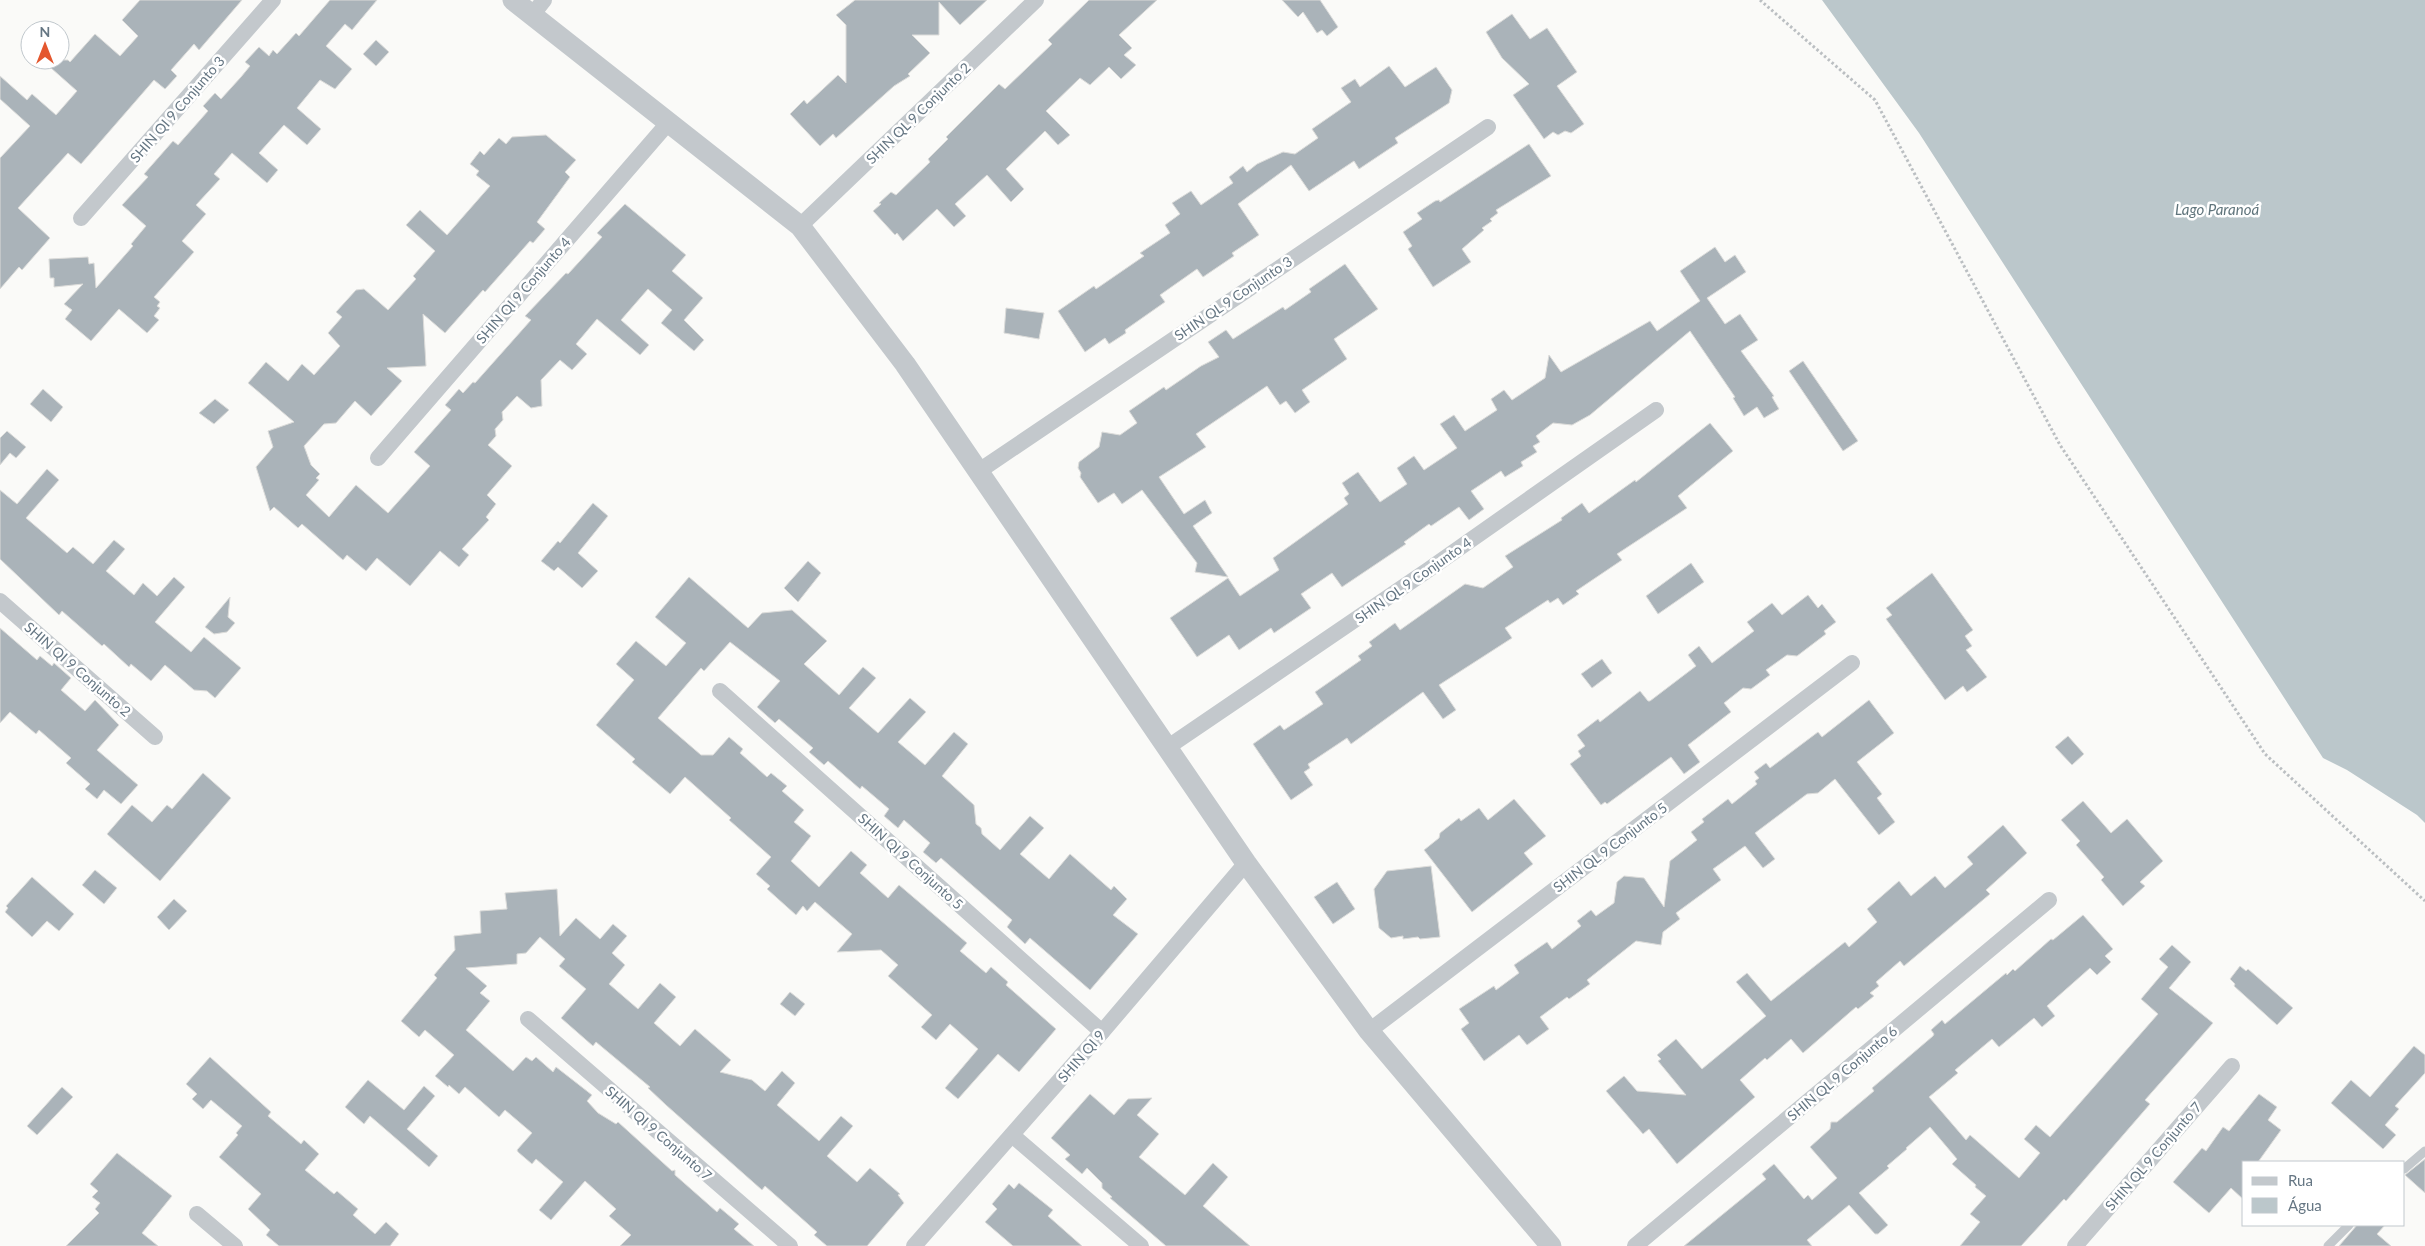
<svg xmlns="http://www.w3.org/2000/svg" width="2425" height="1246" font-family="Lato,sans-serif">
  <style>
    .water { fill: #bbc7cb }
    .building { fill: #aab3b9; stroke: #dcdcda }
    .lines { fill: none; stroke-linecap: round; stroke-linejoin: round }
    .path { stroke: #bbbfc2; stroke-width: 3; stroke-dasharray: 2.5 2.5; stroke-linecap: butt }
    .service { stroke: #c3c8cc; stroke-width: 9 }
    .minor { stroke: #c3c8cc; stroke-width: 16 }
    .tertiary { stroke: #c3c8cc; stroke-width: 21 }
    .labels { text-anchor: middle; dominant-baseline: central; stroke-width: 5; stroke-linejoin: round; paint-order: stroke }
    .street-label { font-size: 14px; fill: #657683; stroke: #fff }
    .water-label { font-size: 15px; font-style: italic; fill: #60757c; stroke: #fff }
  </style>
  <rect width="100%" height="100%" fill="#fafaf8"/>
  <!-- water -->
  <polygon class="water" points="1822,0 2425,0 2425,823 2417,815 2347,770 2323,758 1919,133"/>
  <!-- building -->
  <g class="building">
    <polygon points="140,0 242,0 199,50 194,44 171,70 177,76 165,89 154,80 81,164 68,153 18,208 50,238 22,270 19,267 0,289 0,158 30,126 0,99 0,76 27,100 32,94 56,115 77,91 42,60 68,60 70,62 95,34 120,56 138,36 122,20"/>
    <polygon points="330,0 377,0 352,30 345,24 326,46 352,69 335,89 320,80 297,108 321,129 307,145 284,125 259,153 278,170 267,183 232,153 214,174 220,179 196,205 206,214 182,241 194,252 154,297 160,302 157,306 160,308 154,316 159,320 147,333 119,309 91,341 65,319 72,310 64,304 83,284 54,287 54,278 50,278 49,259 88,257 89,264 94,263 96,288 133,246 131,244 146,226 122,205 148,177 144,174 173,141 178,145 208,111 203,106 215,93 221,99 241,77 250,66 245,62 259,47 269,56 273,50 277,54 296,33 299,36"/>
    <polygon points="855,0 987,0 960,25 939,2 939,35 912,35 930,53 908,74 910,76 894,86 836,138 833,134 820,146 790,114 804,100 807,104 838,75 846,83 846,25 836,15"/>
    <polygon points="1089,0 1157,0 1119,35 1132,48 1124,55 1136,65 1121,79 1109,67 1090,85 1080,78 1046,111 1070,135 1058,145 1045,131 1006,169 1024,189 1011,202 987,175 955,204 966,216 954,227 937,209 903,241 897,233 895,235 873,211 881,204 879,203 891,192 896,195 930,162 928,159 948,139 946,137 999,84 1005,89 1052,44 1048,40"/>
    <polygon points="1282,0 1320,0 1338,27 1327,36 1322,30 1317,33 1303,12 1298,17"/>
    <polygon points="1512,14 1530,39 1547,28 1577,72 1557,86 1584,124 1571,133 1565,131 1558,135 1553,132 1544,139 1513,95 1529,84 1502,58 1486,32"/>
    <polygon points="376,40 389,52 376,66 363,54"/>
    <polygon points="1389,66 1405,87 1436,67 1452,90 1449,103 1395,138 1398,143 1359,169 1354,161 1309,191 1291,165 1238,204 1259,235 1232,253 1234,256 1203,277 1197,269 1160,295 1165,302 1125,330 1126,333 1109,344 1105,338 1085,352 1058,311 1094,286 1096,289 1144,256 1140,253 1170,233 1165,225 1180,214 1172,203 1191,191 1201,205 1233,183 1229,177 1243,166 1247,172 1257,164 1283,152 1295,154 1318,138 1312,129 1351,102 1341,88 1355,79 1360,87"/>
    <polygon points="546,135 576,160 565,172 570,177 537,222 545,229 533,243 530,241 485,292 483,290 445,333 423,314 426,366 387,368 402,381 371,416 355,401 336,423 324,424 304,446 311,465 320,474 316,478 319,480 306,495 329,517 356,485 388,513 430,466 414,452 451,410 445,405 459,389 463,393 473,382 475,383 531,320 525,316 566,273 568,274 602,237 597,233 625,204 686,255 672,271 703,298 684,320 704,340 694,351 661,323 672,310 648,289 621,320 649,345 640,355 597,319 576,344 587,354 572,370 560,360 541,380 542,406 531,408 517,396 502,412 503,420 495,429 496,436 488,445 512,466 487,495 496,504 486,517 489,520 462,549 469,555 459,567 440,551 410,586 377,558 366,571 347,555 343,560 302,524 298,528 274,507 270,511 256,467 273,447 268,431 294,422 248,383 266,362 288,381 302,364 314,375 340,346 328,333 342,317 336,312 356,290 364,289 388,310 416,279 413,276 435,251 406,225 420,210 447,235 490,186 476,175 479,171 470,164 480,151 484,155 499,138 506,144 512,137"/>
    <polygon points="1529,144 1551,176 1496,210 1498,213 1490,219 1492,221 1482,228 1484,230 1462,249 1471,262 1433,287 1408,249 1412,246 1403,232 1422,219 1417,213 1435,201 1439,200 1440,202"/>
    <polygon points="1715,247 1725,262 1735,255 1746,272 1707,298 1725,324 1740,314 1758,340 1741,351 1774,396 1772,397 1779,409 1764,418 1757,407 1744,416 1733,398 1735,397 1690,331 1590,415 1572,425 1553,423 1536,436 1540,442 1533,446 1537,452 1521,462 1523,466 1505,477 1501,471 1471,491 1484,509 1469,520 1459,507 1431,526 1429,524 1404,542 1406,544 1342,587 1332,573 1301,594 1311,608 1274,633 1271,628 1239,650 1229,635 1197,657 1170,618 1228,578 1240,596 1279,570 1273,558 1348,504 1344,498 1349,494 1342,483 1358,472 1380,502 1407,484 1397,468 1414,456 1424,470 1457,448 1440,424 1454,415 1465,431 1497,410 1491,399 1504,390 1512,400 1545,378 1549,355 1561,372 1650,321 1657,331 1700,301 1680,271"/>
    <polygon points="1345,264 1378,309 1334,339 1347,359 1302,390 1310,402 1295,413 1286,401 1280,405 1267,386 1196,434 1206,447 1159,477 1184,514 1205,500 1212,513 1193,526 1228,577 1195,572 1197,563 1142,490 1122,504 1114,493 1098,503 1080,477 1081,473 1078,468 1079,462 1099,447 1102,432 1120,435 1137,423 1129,411 1164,387 1166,390 1201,366 1219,357 1208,342 1226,330 1233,339 1283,307 1285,310 1311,292 1309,289"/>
    <polygon points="1006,308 1044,313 1039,339 1004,333"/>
    <polygon points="1803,361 1858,441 1843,451 1789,371"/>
    <polygon points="43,389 63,407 51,422 30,404"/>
    <polygon points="215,399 229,410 214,424 199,413"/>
    <polygon points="1710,423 1733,451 1678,496 1687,508 1617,554 1622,560 1576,591 1579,594 1563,605 1558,598 1550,603 1548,600 1505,628 1512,638 1439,685 1456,710 1443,719 1423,692 1351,744 1347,738 1308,764 1310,768 1304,772 1313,785 1291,800 1253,744 1280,725 1284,730 1323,704 1315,692 1361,660 1358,656 1372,646 1369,642 1395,623 1400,630 1465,584 1483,588 1513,567 1505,556 1562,520 1561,518 1582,503 1589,513 1635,480 1636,482"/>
    <polygon points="7,431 26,447 16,458 10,453 0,465 0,438"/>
    <polygon points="47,469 59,480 26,518 67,553 73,547 93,564 114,540 125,549 106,571 134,595 143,583 157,596 174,577 185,587 155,622 191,652 204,637 241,668 215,698 207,691 194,690 165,665 151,681 131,664 129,667 104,644 102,646 62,611 59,615 0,559 0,490 17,504"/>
    <polygon points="593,503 608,516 578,553 598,571 582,588 558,567 554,571 541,561 558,541 560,543"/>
    <polygon points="808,561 821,573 798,602 784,588"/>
    <polygon points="1691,563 1704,582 1658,614 1646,596"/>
    <polygon points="1932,573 1973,630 1965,636 1972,646 1966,650 1987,677 1967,692 1963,686 1945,700 1886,619 1892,615 1886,608"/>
    <polygon points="689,577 748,628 762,613 792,610 827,641 804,664 839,695 863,667 876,678 849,708 878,733 910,698 926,712 898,742 925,765 954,732 968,744 942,776 974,805 976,824 981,828 982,834 1000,850 1030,816 1044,828 1020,854 1049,879 1070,854 1111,890 1114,886 1127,899 1113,915 1138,934 1090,990 1030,938 1025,944 1007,927 1012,920 941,858 936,863 923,852 930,843 904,820 898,828 884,816 889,809 862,786 860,789 828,761 824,765 809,752 813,748 779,719 775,723 757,707 780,681 730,642 704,671 701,668 658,718 701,755 713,755 729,737 743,749 740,753 767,777 771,773 787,786 782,791 804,810 794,822 811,836 791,861 819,887 851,851 867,865 860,873 888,898 899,885 967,943 960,951 986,973 991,967 1008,982 1006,985 1056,1029 1019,1072 998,1054 958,1099 945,1088 978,1049 950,1024 936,1040 921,1027 932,1015 888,976 898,965 881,950 837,952 852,934 815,902 807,911 803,906 796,915 767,889 770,886 756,874 771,857 729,820 731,818 685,777 670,794 632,762 635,759 596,725 634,680 616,664 636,641 666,666 686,643 655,617"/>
    <polygon points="1808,595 1818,608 1822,604 1836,622 1824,631 1826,634 1797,656 1787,655 1766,670 1770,675 1751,689 1743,688 1724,703 1731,712 1688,745 1700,762 1684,774 1671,757 1607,804 1605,802 1601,805 1570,764 1581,756 1578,751 1585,746 1577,735 1598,719 1600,722 1640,691 1648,701 1650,701 1696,666 1688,655 1699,646 1712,663 1754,631 1747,622 1772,603 1782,615"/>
    <polygon points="230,597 228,617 235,623 227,632 214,634 205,627"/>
    <polygon points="0,628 37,660 40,656 52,666 54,663 71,678 61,690 85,711 95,700 119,725 97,750 138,785 121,804 104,790 97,799 85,789 90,784 66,763 71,758 39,730 36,734 10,712 0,723"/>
    <polygon points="1602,659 1612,673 1592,688 1581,674"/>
    <polygon points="1869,700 1894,733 1857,762 1882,794 1877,798 1895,822 1879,835 1835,779 1818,793 1807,794 1755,833 1775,859 1763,868 1745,846 1713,869 1721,880 1676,913 1680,919 1663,932 1661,945 1636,941 1587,980 1590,984 1569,999 1567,997 1540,1017 1549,1029 1527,1045 1519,1035 1484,1061 1461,1029 1469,1023 1459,1009 1494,986 1496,990 1519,973 1514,965 1547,942 1552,949 1581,926 1577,921 1591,910 1596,916 1614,903 1617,882 1624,876 1644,878 1664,907 1670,861 1697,840 1691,832 1704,822 1702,819 1728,799 1732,804 1757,784 1755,781 1759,778 1754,772 1766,763 1770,768 1818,732 1822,737"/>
    <polygon points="2068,736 2084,754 2072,765 2055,747"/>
    <polygon points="203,773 231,798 160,881 107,834 132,805 152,822 167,805 172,809"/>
    <polygon points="1514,799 1546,836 1524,853 1533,864 1472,912 1424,850 1439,838 1440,833 1459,818 1461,821 1479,808 1488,820"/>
    <polygon points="2083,801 2111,833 2127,819 2163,861 2140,882 2145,886 2123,906 2101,880 2104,877 2076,845 2080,841 2061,820"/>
    <polygon points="2003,825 2027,853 1986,890 1990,894 1904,966 1900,961 1876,982 1879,986 1870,993 1874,996 1858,1009 1856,1007 1803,1053 1791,1039 1767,1060 1765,1058 1740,1080 1755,1097 1677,1164 1649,1129 1643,1134 1606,1091 1624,1076 1637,1091 1686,1095 1658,1061 1661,1059 1657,1055 1676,1039 1702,1069 1766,1016 1736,982 1747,973 1771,1001 1845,942 1849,947 1877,922 1867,909 1899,881 1911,896 1935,876 1945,888 1973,864 1967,857"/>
    <polygon points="1431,866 1440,937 1420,939 1418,937 1403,939 1403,936 1391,938 1379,928 1374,889 1387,871"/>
    <polygon points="95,870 117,888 104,904 82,885"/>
    <polygon points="32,877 74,914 59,931 47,921 32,937 5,912 8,908 6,906"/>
    <polygon points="1337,882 1355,909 1333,924 1314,897"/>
    <polygon points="557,889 560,936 576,918 600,939 613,924 627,936 612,953 625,965 609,984 638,1009 660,983 676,997 654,1023 680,1046 695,1029 731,1060 720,1072 752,1080 765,1091 782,1071 795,1083 777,1105 819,1141 841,1116 853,1126 827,1156 857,1182 870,1168 900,1194 898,1195 904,1203 867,1246 827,1246 814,1235 817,1232 765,1186 762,1190 666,1105 648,1088 650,1087 596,1042 593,1046 561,1018 586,989 559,966 565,959 540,937 526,953 517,954 517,964 466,968 487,986 480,993 490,1001 466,1030 513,1071 526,1057 532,1061 536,1057 553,1072 556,1067 592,1095 587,1101 598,1113 616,1124 618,1122 672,1171 675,1170 675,1175 717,1212 720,1208 739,1224 734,1229 754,1246 620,1246 631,1235 609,1216 616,1209 585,1181 551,1220 539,1210 563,1182 536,1159 532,1164 518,1152 517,1150 532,1133 505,1110 499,1117 465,1087 459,1094 449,1085 448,1087 435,1076 454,1055 425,1030 419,1037 401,1021 437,978 434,975 455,950 454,936 481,933 480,911 507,909 505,893"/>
    <polygon points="174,899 187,911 169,930 157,917"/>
    <polygon points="2083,915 2113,949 2105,956 2111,962 2097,975 2090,968 2047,1006 2055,1016 2042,1027 2034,1018 1999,1047 1992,1039 1955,1070 1958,1073 1929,1097 1966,1140 1970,1135 2019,1178 2040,1153 2024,1139 2036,1125 2050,1137 2158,1014 2141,999 2168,967 2159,959 2172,945 2191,962 2169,988 2213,1023 2145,1100 2150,1104 2066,1201 2064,1199 2021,1246 1960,1246 1980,1222 1970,1214 1986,1196 1975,1187 1976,1185 1952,1164 1957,1159 1930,1127 1906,1148 1907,1149 1887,1166 1889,1168 1859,1193 1888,1225 1878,1234 1875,1234 1849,1205 1807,1240 1812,1246 1684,1246 1766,1179 1762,1174 1774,1164 1804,1199 1808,1195 1812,1200 1837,1178 1810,1147 1830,1129 1831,1122 1837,1122 1874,1091 1872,1088 1933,1036 1934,1034 1931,1030 1942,1020 1945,1024 2006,973 2007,975 2013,969 2015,971 2051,939 2053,940"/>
    <polygon points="2240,966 2246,971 2248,969 2293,1008 2277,1025 2234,986 2235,984 2230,979"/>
    <polygon points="790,992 805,1004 795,1016 780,1004"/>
    <polygon points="2414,1046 2425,1055 2425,1073 2395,1106 2399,1109 2385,1125 2396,1135 2383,1149 2331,1103 2351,1080 2370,1097"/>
    <polygon points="210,1057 271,1112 268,1116 301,1144 304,1140 319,1154 305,1170 334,1194 337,1191 358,1209 353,1215 375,1234 386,1222 399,1234 390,1246 279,1246 266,1235 270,1230 248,1209 261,1194 219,1157 238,1135 236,1133 242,1126 211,1100 203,1109 192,1099 197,1094 186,1084"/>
    <polygon points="368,1080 404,1110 424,1086 435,1096 407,1129 438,1156 429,1167 370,1116 364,1124 345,1107"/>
    <polygon points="62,1087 73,1097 37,1135 27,1126"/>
    <polygon points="1090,1094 1114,1115 1128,1099 1152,1098 1137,1115 1159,1134 1139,1157 1185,1195 1213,1163 1228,1177 1203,1206 1250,1246 1166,1246 1110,1198 1112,1197 1102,1188 1102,1183 1087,1168 1082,1174 1065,1159 1070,1155 1051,1138"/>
    <polygon points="2259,1094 2277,1107 2268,1120 2281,1130 2258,1162 2244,1162 2244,1200 2231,1188 2209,1213 2173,1182 2202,1148 2206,1151 2223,1127 2229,1131"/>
    <polygon points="117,1153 172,1196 142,1233 158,1246 66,1246 99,1213 95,1209 100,1203 92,1197 98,1191 90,1184"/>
    <polygon points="2425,1159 2425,1193 2405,1175"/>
    <polygon points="1019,1183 1053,1210 1048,1216 1082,1246 1013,1246 985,1222 997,1209 992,1204 1009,1184 1014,1189"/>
    <polygon points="2357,1225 2385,1225 2377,1234 2391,1246 2339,1246"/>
  </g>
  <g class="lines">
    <!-- path -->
    <polyline class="path" points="1760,0 1875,100 2060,445 2265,754 2425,901"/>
    <!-- service -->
    <g class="service">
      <polyline points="2404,1169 2425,1151"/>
      <polyline points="2328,1246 2349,1225"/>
    </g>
    <!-- minor -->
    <g class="minor">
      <polyline points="533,14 544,0"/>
      <polyline points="81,218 273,0"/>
      <polyline points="800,226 1036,0"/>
      <polyline points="378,458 669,122"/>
      <polyline points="979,471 1488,127"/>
      <polyline points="0,601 155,737"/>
      <polyline points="720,691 1102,1032"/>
      <polyline points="1168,747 1428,570 1656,410"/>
      <polyline points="528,1019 790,1246"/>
      <polyline points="1369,1031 1852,663"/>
      <polyline points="1012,1135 1141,1246"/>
      <polyline points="197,1214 235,1246"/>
      <polyline points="914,1246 1102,1032 1246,863"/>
      <polyline points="1635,1246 2049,900"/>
      <polyline points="2075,1246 2232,1066"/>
    </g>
    <!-- tertiary -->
    <polyline class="tertiary" points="513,0 800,226 905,364 1246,863 1369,1031 1551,1246"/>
  </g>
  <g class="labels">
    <!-- street labels -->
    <g class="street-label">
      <text transform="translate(177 109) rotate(-49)">SHIN QI 9 Conjunto 3</text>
      <text transform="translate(918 113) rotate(-44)">SHIN QL 9 Conjunto 2</text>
      <text transform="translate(523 290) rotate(-49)">SHIN QI 9 Conjunto 4</text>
      <text transform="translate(1233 298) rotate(-34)">SHIN QL 9 Conjunto 3</text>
      <text transform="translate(1413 580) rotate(-35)">SHIN QL 9 Conjunto 4</text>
      <text transform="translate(78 669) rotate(41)">SHIN QI 9 Conjunto 2</text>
      <text transform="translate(1610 847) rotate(-37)">SHIN QL 9 Conjunto 5</text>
      <text transform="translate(911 861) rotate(42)">SHIN QI 9 Conjunto 5</text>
      <text transform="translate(1081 1056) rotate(-49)">SHIN QI 9</text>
      <text transform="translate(1842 1073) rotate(-40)">SHIN QL 9 Conjunto 6</text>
      <text transform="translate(659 1133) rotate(41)">SHIN QI 9 Conjunto 7</text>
      <text transform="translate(2153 1156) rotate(-49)">SHIN QL 9 Conjunto 7</text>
    </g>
    <!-- water labels -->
    <g class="water-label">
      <text x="2217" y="209">Lago Paranoá</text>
    </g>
  </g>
  <!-- legend -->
  <rect x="2242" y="1161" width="162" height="65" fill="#ffffff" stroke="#c1c8cd"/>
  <rect x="2252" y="1177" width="25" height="8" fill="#c3c8cc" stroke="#c1c8cd"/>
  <text x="2288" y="1186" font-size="15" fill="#657683">Rua</text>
  <rect x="2252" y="1198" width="25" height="15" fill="#bbc7cb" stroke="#c1c8cd"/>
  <text x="2288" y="1211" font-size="15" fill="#657683">Água</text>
  <!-- north arrow -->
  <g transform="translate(45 45)"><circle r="24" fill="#ffffff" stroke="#c1c8cd"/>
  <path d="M0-4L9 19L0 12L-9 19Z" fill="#e4572e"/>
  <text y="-8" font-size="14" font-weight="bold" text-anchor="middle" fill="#657683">N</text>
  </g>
</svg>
